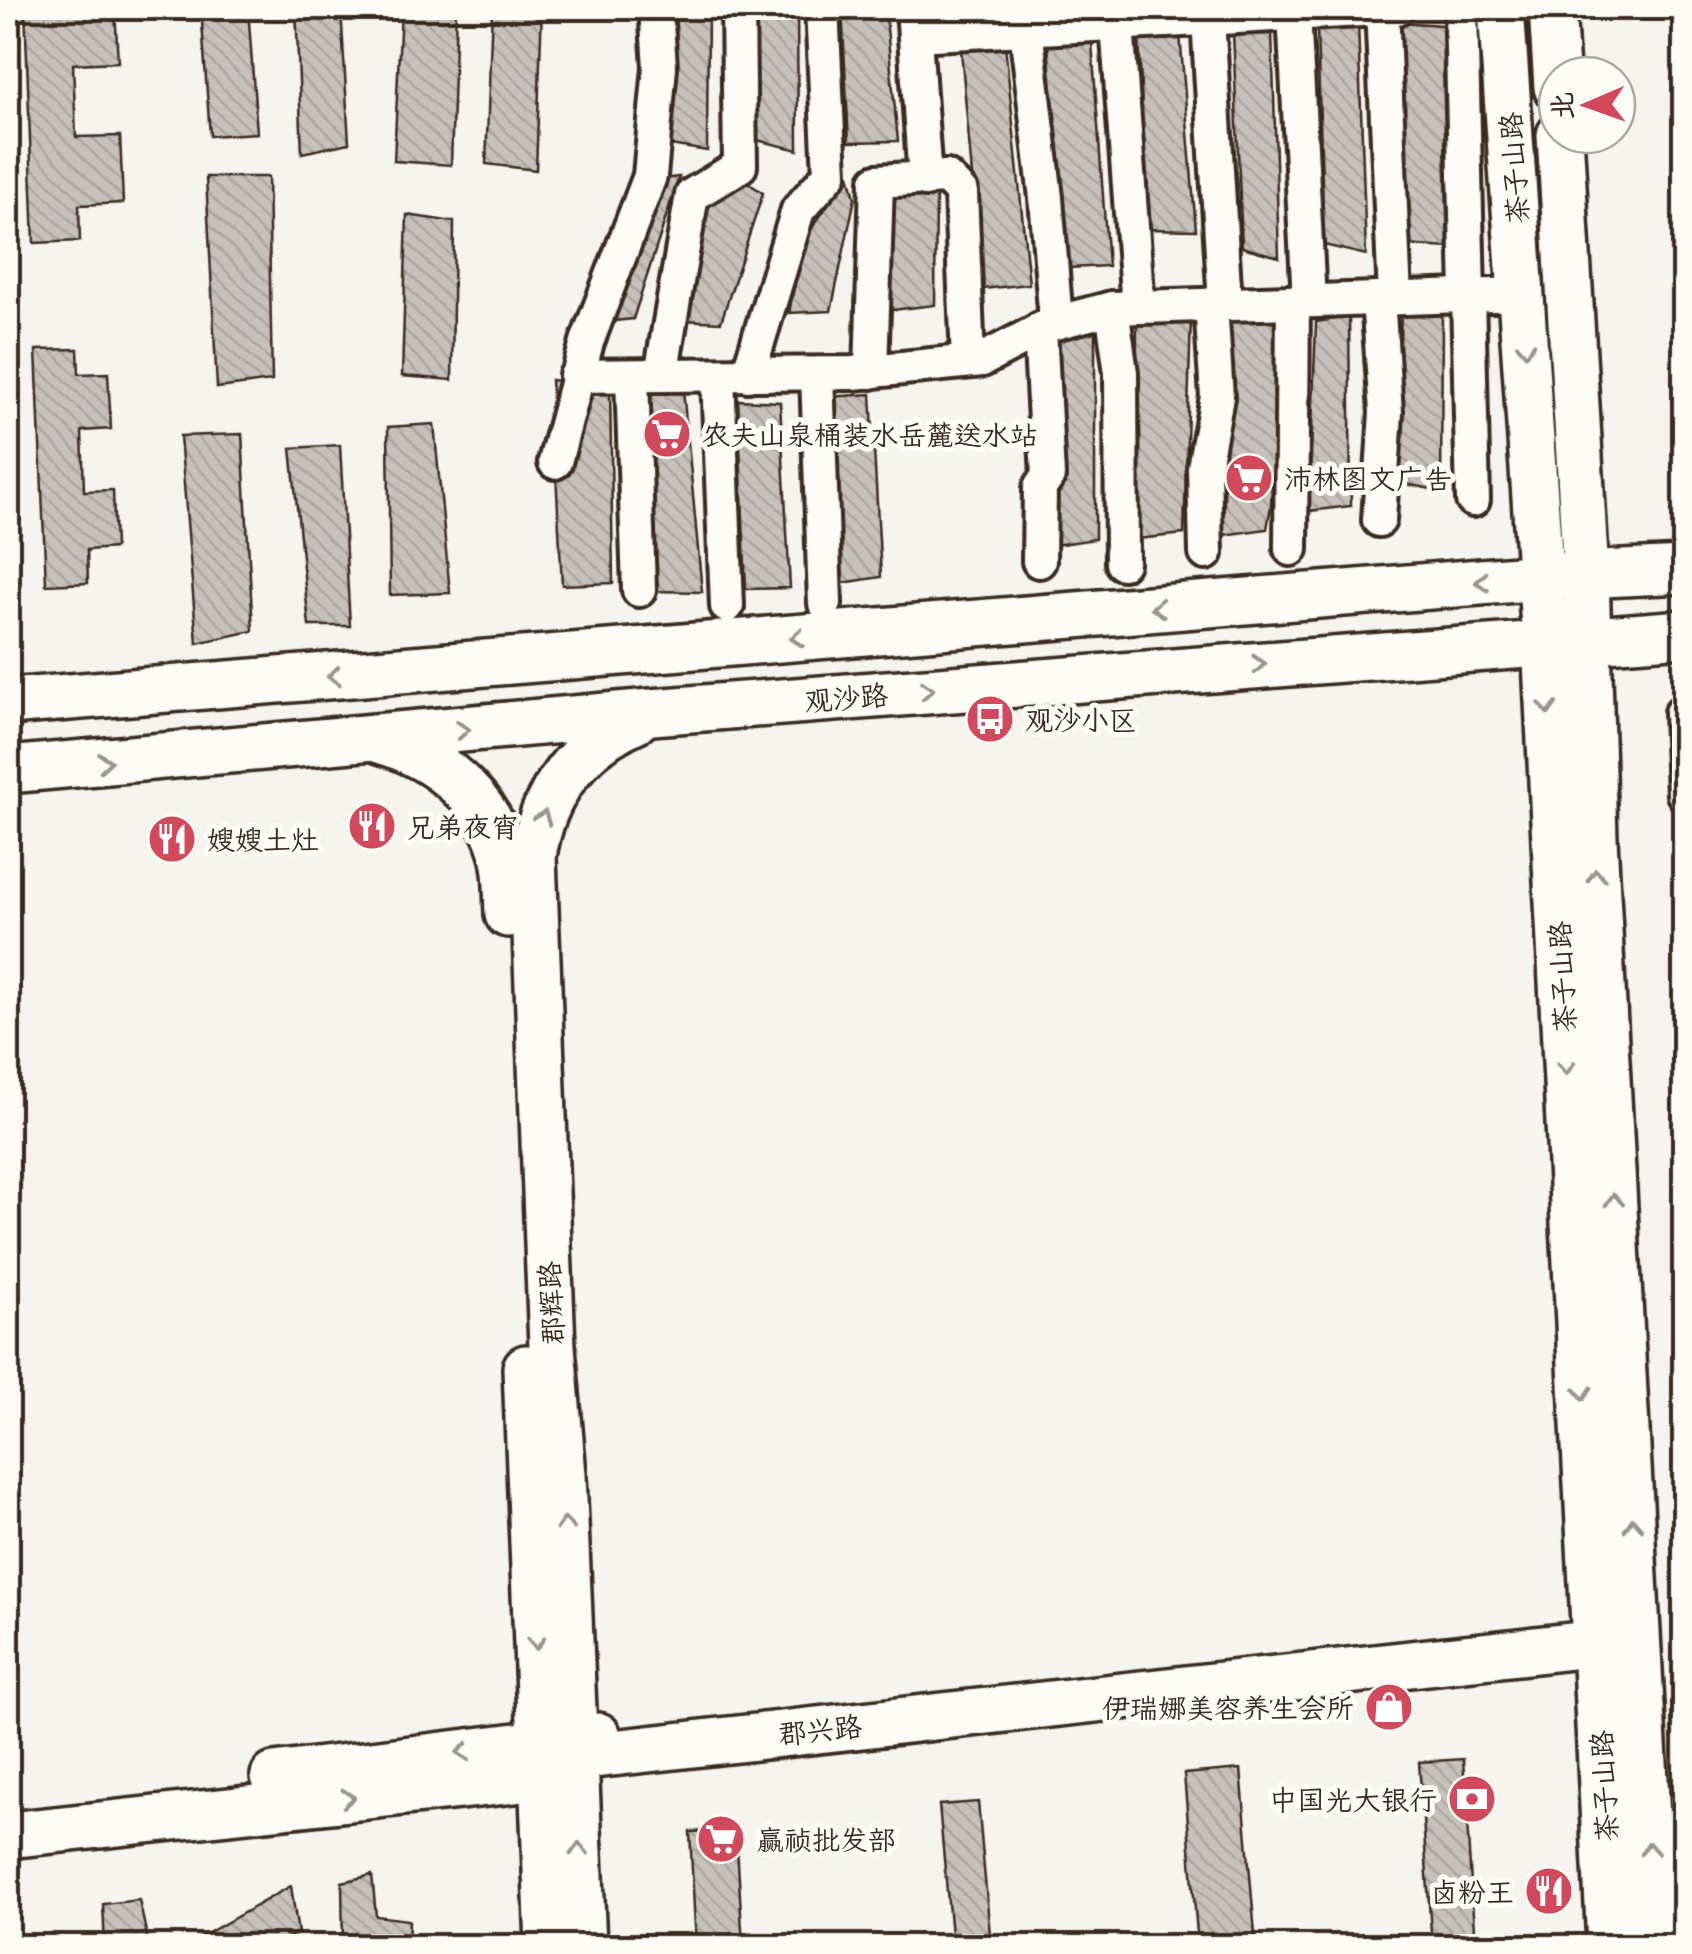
<svg xmlns="http://www.w3.org/2000/svg" width="1692" height="1954" font-family="Mali,'LXGW WenKai TC',sans-serif">
  <style>
    .building { fill: url(#building-back-hatch); stroke: #3b2a1e; stroke-width: 2.5 }
    .lines { fill: none; stroke-linecap: round; stroke-linejoin: round }
    .minor-casing { stroke: #3b2a1e; stroke-width: 40 }
    .secondary-casing { stroke: #3b2a1e; stroke-width: 52 }
    .minor { stroke: #fdfcf7; stroke-width: 32 }
    .secondary { stroke: #fdfcf7; stroke-width: 45 }
    .oneway { stroke: #9c938a }
    .labels { text-anchor: middle; dominant-baseline: central; stroke-width: 10; stroke-linejoin: round; paint-order: stroke }
    .street-label { font-size: 28px; fill: #3b2a1e; stroke: #fdfcf7 }
    .poi-label { font-size: 28px; fill: #3b2a1e; stroke: #fdfcf7; text-anchor: start }
  </style>
  <defs>
    <pattern id="building-back-hatch" width="6" height="6" patternUnits="userSpaceOnUse" patternTransform="scale(2.5)"><rect width="6" height="6" fill="#c7c1bb"/><path d="M-1 5l2 2M0 0l6 6M5-1l2 2" fill="none" stroke="#aca6a0"/></pattern>
  </defs>
  <rect width="100%" height="100%" fill="#f5f4ee"/>
  <filter id="ink" filterUnits="userSpaceOnUse"><feTurbulence type="fractalNoise" baseFrequency=".01" numOctaves="2"/><feDisplacementMap in="SourceGraphic" scale="20" xChannelSelector="R" yChannelSelector="G"/><feConvolveMatrix kernelMatrix="1 2 1 2 8 2 1 2 1" color-interpolation-filters="sRGB"/></filter>
  <g filter="url(#ink)">
    <!-- building -->
    <g class="building">
      <polygon points="25,8 115,8 118,62 73,64 76,137 120,136 123,203 79,205 80,241 34,243"/>
      <polygon points="201,8 248,8 257,133 210,136"/>
      <polygon points="296,8 341,8 349,143 302,153"/>
      <polygon points="401,8 456,8 451,165 394,161"/>
      <polygon points="492,8 542,8 536,170 486,164"/>
      <polygon points="669,8 708,8 707,151 664,144"/>
      <polygon points="753,8 797,8 798,150 757,140"/>
      <polygon points="842,8 885,8 898,141 849,142"/>
      <polygon points="1399,22 1442,25 1448,248 1406,245"/>
      <polygon points="1358,23 1366,255 1324,245 1317,28"/>
      <polygon points="1233,31 1272,32 1279,257 1242,247"/>
      <polygon points="1139,33 1180,34 1196,230 1146,229"/>
      <polygon points="1092,43 1108,266 1067,268 1048,44"/>
      <polygon points="1005,44 1029,284 982,289 961,50"/>
      <polygon points="849,174 855,198 831,311 789,313 803,241"/>
      <polygon points="206,177 268,177 272,381 217,388"/>
      <polygon points="679,177 633,319 605,322 663,179"/>
      <polygon points="744,180 763,193 721,322 683,320 708,202"/>
      <polygon points="891,190 936,191 935,305 883,311"/>
      <polygon points="407,215 454,222 452,380 402,376"/>
      <polygon points="1401,308 1442,309 1441,491 1396,482"/>
      <polygon points="1279,313 1271,506 1267,529 1223,535 1229,320"/>
      <polygon points="1349,317 1351,506 1309,511 1316,322"/>
      <polygon points="1191,318 1184,534 1136,539 1137,320"/>
      <polygon points="1095,325 1095,539 1054,545 1055,338"/>
      <polygon points="78,349 79,374 108,373 111,429 82,431 84,491 113,490 115,548 87,550 88,583 46,585 36,350"/>
      <polygon points="551,380 610,387 613,583 562,585"/>
      <polygon points="648,388 683,389 702,592 654,591"/>
      <polygon points="871,394 881,577 836,584 829,397"/>
      <polygon points="738,400 780,402 790,588 746,589"/>
      <polygon points="434,424 450,593 390,595 388,427"/>
      <polygon points="242,434 253,631 197,643 180,436"/>
      <polygon points="340,445 350,626 309,626 291,448"/>
      <polygon points="1463,1759 1475,1946 1432,1946 1419,1762"/>
      <polygon points="1241,1769 1256,1946 1198,1946 1184,1774"/>
      <polygon points="978,1802 991,1946 952,1946 939,1805"/>
      <polygon points="736,1830 743,1946 696,1946 690,1832"/>
      <polygon points="372,1875 376,1916 409,1920 408,1946 343,1946 342,1882"/>
      <polygon points="291,1886 298,1933 271,1946 105,1946 103,1904 139,1900 148,1941 192,1942"/>
    </g>
    <g class="lines">
      <!-- minor casing -->
      <g class="minor-casing">
        <g id="minor">
          <polyline points="913,8 925,180"/>
          <polyline points="1382,8 1395,298"/>
          <polyline points="1461,8 1473,500"/>
          <polyline points="1294,13 1309,301"/>
          <polyline points="1208,18 1225,304"/>
          <polyline points="1117,24 1138,307"/>
          <polyline points="1026,29 1046,198 1056,322"/>
          <polyline points="915,35 1397,8"/>
          <polyline points="1378,299 1386,412 1379,520"/>
          <polyline points="1112,308 1121,373 1122,563"/>
          <polyline points="871,372 877,181 946,177 961,192 968,361"/>
          <polyline points="817,374 825,603"/>
          <polyline points="661,375 692,195 740,166 738,8"/>
          <polyline points="718,375 727,606"/>
          <polyline points="748,375 798,210 830,174 822,8"/>
          <polyline points="576,376 853,373 982,360 1051,324 1112,308 1523,294"/>
          <polyline points="632,376 639,590"/>
          <polyline points="555,462 587,342 650,176 660,67 656,8"/>
          <polyline points="1291,549 1293,302"/>
          <polyline points="1206,553 1204,468 1217,397 1211,304"/>
          <polyline points="1039,561 1040,488 1048,476 1040,329"/>
          <polyline points="1684,713 1681,713 1684,794"/>
        </g>
      </g>
      <!-- secondary casing -->
      <g class="secondary-casing">
        <g id="secondary">
          <polyline points="1501,8 1545,641 1610,1946"/>
          <polyline points="1552,8 1557,87"/>
          <polyline points="1560,135 1586,575 1594,839 1654,1946"/>
          <polyline points="8,702 1541,577 1684,570"/>
          <path d="M380 740C436 756 491 799 504 859 508 877 507 896 508 914"/>
          <polyline points="8,770 651,712 1684,633"/>
          <polyline points="526,1368 549,1946"/>
          <polyline points="274,1776 598,1736"/>
          <polyline points="8,1835 542,1777 576,1757 1625,1640"/>
          <path d="M583 1946 563 1475 552 1347 533 857C542 793 578 745 637 719"/>
        </g>
      </g>
      <!-- minor -->
      <use href="#minor" class="minor"/>
      <!-- secondary -->
      <use href="#secondary" class="secondary"/>
    </g>
    <!-- one-way arrows -->
    <defs><path id="oneway-chevron" d="M-2-3.5L2.5 0L-2 3.5" fill="none" stroke-width="1.6" stroke-linecap="round" stroke-linejoin="round" transform="scale(2.5)"/></defs>
    <g class="oneway">
      <use href="#oneway-chevron" transform="translate(1526 349) rotate(86)"/>
      <use href="#oneway-chevron" transform="translate(1482 582) rotate(175)"/>
      <use href="#oneway-chevron" transform="translate(1158 608) rotate(175)"/>
      <use href="#oneway-chevron" transform="translate(797 638) rotate(175)"/>
      <use href="#oneway-chevron" transform="translate(1259 664) rotate(-5)"/>
      <use href="#oneway-chevron" transform="translate(334 676) rotate(175)"/>
      <use href="#oneway-chevron" transform="translate(927 690) rotate(-5)"/>
      <use href="#oneway-chevron" transform="translate(1548 708) rotate(88)"/>
      <use href="#oneway-chevron" transform="translate(463 730) rotate(-5)"/>
      <use href="#oneway-chevron" transform="translate(105 762) rotate(-5)"/>
      <use href="#oneway-chevron" transform="translate(543 817) rotate(-69)"/>
      <use href="#oneway-chevron" transform="translate(1596 876) rotate(-93)"/>
      <use href="#oneway-chevron" transform="translate(1566 1068) rotate(87)"/>
      <use href="#oneway-chevron" transform="translate(1614 1200) rotate(-93)"/>
      <use href="#oneway-chevron" transform="translate(1583 1393) rotate(87)"/>
      <use href="#oneway-chevron" transform="translate(565 1524) rotate(-93)"/>
      <use href="#oneway-chevron" transform="translate(1633 1525) rotate(-93)"/>
      <use href="#oneway-chevron" transform="translate(536 1643) rotate(87)"/>
      <use href="#oneway-chevron" transform="translate(463 1752) rotate(174)"/>
      <use href="#oneway-chevron" transform="translate(348 1798) rotate(-5)"/>
      <use href="#oneway-chevron" transform="translate(579 1849) rotate(-92)"/>
      <use href="#oneway-chevron" transform="translate(1649 1849) rotate(-93)"/>
    </g>
  </g>
  <!-- icons -->
  <defs>
    <g id="supermarket-disc" transform="scale(2.5)"><circle r="9.5" fill="#d1495b" stroke="#fdfcf7"/><path d="M-6-5.5h2.5l.6 2H6L4.5 2H-2.5L-4.4-4H-6ZM-1.5 3.2a1.3 1.3 0 1 0 .1 0ZM3 3.2a1.3 1.3 0 1 0 .1 0Z" fill="#fff"/></g>
    <g id="bus-disc" transform="scale(2.5)"><circle r="9.5" fill="#d1495b" stroke="#fdfcf7"/><path d="M-5-6H5V4H4V6H2V4H-2V6H-4V4H-5ZM-3.5-4V0h7V-4ZM-3.5 1.2v1.5H-2V1.2ZM2 1.2v1.5H3.5V1.2Z" fill="#fff"/></g>
    <g id="restaurant-disc" transform="scale(2.5)"><circle r="9.5" fill="#d1495b" stroke="#fdfcf7"/><path d="M-5-6h1v4h1v-4h1v4h1v-4h1v5L-1.5 .5V6h-2V.5L-5-1ZM5-6V6H3V1.5H1.5Q1.5-4 5-6Z" fill="#fff"/></g>
    <g id="shop-disc" transform="scale(2.5)"><circle r="9.5" fill="#d1495b" stroke="#fdfcf7"/><path d="M-5-2.5h2.3a2.7 3.5 0 0 1 5.4 0H5L5.5 6h-11ZM-1.5-2.5h3a1.5 2.3 0 0 0-3 0Z" fill="#fff"/></g>
    <g id="bank-disc" transform="scale(2.5)"><circle r="9.5" fill="#d1495b" stroke="#fdfcf7"/><path d="M-6-4H6V4H-6ZM0-2.3a2.3 2.3 0 1 0 0 4.6a2.3 2.3 0 1 0 0-4.6Z" fill="#fff"/></g>
  </defs>
  <g fill-rule="evenodd">
    <use href="#supermarket-disc" x="667" y="434"/>
    <use href="#supermarket-disc" x="1249" y="478"/>
    <use href="#bus-disc" x="990" y="719"/>
    <use href="#restaurant-disc" x="372" y="826"/>
    <use href="#restaurant-disc" x="172" y="839"/>
    <use href="#shop-disc" x="1389" y="1707"/>
    <use href="#bank-disc" x="1472" y="1799"/>
    <use href="#supermarket-disc" x="721" y="1839"/>
    <use href="#restaurant-disc" x="1549" y="1891"/>
  </g>
  <g class="labels">
    <!-- street labels -->
    <g class="street-label">
      <text transform="translate(1513 168) rotate(-94)">茶子山路</text>
      <text transform="translate(846 697) rotate(-5)">观沙路</text>
      <text transform="translate(1561 977) rotate(-93)">茶子山路</text>
      <text transform="translate(550 1303) rotate(-93)">郡辉路</text>
      <text transform="translate(820 1729) rotate(-6)">郡兴路</text>
      <text transform="translate(1603 1786) rotate(-93)">茶子山路</text>
    </g>
    <!-- poi labels -->
    <g class="poi-label">
      <text x="702" y="434">农夫山泉桶装水岳麓送水站</text>
      <text x="1284" y="478">沛林图文广告</text>
      <text x="1025" y="719">观沙小区</text>
      <text x="407" y="826">兄弟夜宵</text>
      <text x="207" y="839">嫂嫂土灶</text>
      <text x="1354" y="1707" text-anchor="end">伊瑞娜美容养生会所</text>
      <text x="1437" y="1799" text-anchor="end">中国光大银行</text>
      <text x="756" y="1839">赢祯批发部</text>
      <text x="1514" y="1891" text-anchor="end">卤粉王</text>
    </g>
  </g>
  <!-- margin -->
  <rect width="1692" height="1954" fill="none" stroke="#fdfcf7" stroke-width="40"/>
  <rect x="20" y="20" width="1652" height="1914" fill="none" stroke="#3b2a1e" stroke-width="4" filter="url(#ink)"/>
  <!-- north arrow -->
  <g transform="translate(1587 105) rotate(268)"><circle r="48" fill="#fdfcf7" stroke="#afa8a0" stroke-width="2.5"/>
  <path d="M0-8L18 38L0 25L-18 38Z" fill="#d1495b"/>
  <text y="-15" font-size="28" font-weight="bold" text-anchor="middle" fill="#3b2a1e">北</text>
  </g>
</svg>
